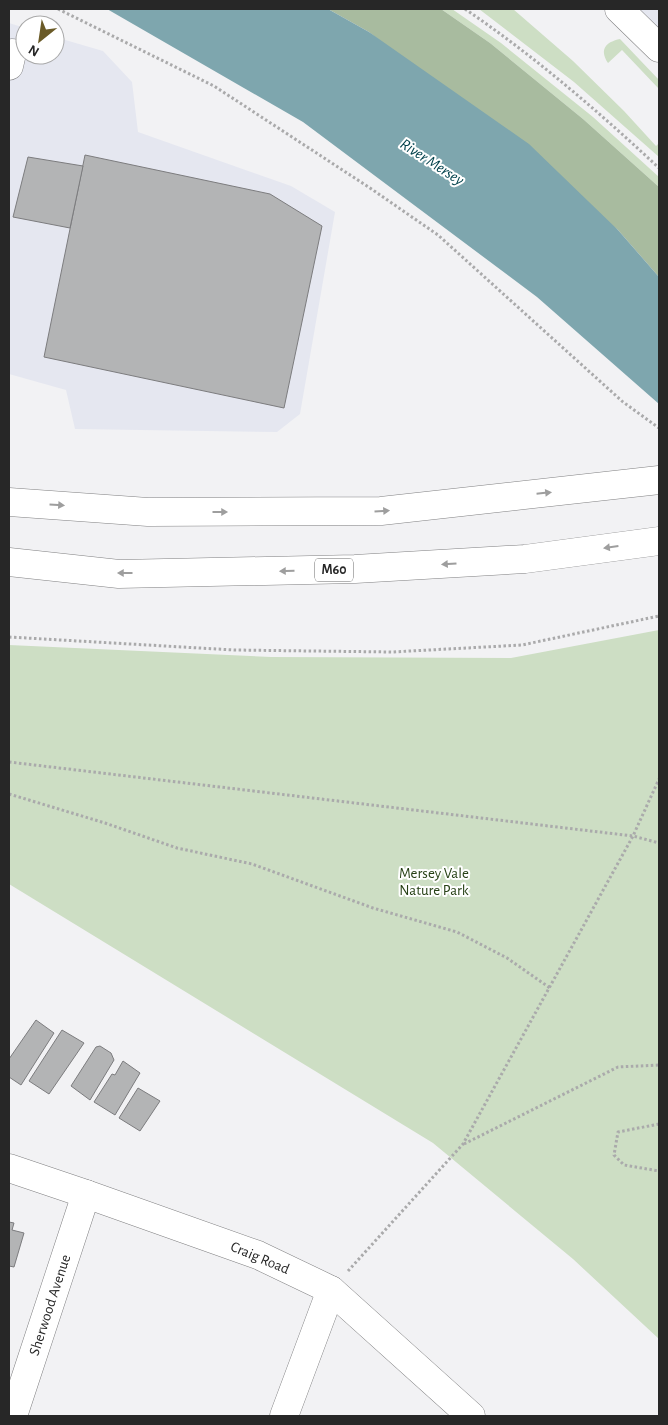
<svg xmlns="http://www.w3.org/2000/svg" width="668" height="1425" font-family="'Alegreya Sans',sans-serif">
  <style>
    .built { fill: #e5e7f0 }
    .green { fill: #cddec4 }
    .forest { fill: #a8bb9f }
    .water { fill: #7ea6ae }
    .building { fill: #b3b4b5; stroke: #7c7c7e }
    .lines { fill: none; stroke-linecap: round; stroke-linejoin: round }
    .minor-casing { stroke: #808082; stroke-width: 29 }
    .highway-casing { stroke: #808082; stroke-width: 29 }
    .path { stroke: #aaaaab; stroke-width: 3; stroke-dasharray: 2.5 2.5; stroke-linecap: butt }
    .minor { stroke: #fff; stroke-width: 28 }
    .highway { stroke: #fff; stroke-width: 28 }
    .oneway { fill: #9e9e9e }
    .labels { text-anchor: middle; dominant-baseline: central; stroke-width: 4; stroke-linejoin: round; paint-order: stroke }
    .shield { fill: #fff; stroke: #686868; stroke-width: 1 }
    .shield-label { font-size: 14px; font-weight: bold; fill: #272727 }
    .park-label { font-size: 15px; fill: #274116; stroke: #fff }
    .street-label { font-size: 15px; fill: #272727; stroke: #fff }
    .water-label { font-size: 16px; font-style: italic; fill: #00414b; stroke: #fff }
  </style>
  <rect width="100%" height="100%" fill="#f2f2f4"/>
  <!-- built -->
  <g class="built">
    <polygon points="636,9 659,9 659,32"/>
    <polygon points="9,23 25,28 25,55 55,55 55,37 103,51 132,82 138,132 291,186 335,212 300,414 277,432 75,429 66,390 9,374"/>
  </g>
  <!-- green -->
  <g class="green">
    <polygon points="441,9 452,9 501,43 593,117 659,177 659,187 583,119 490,43"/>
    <polygon points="479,9 513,9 573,61 624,111 656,146 659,143 659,157 574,82"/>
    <path d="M620 39 659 80V89L622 50 608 63C599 49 606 42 620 39Z"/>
    <polygon points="659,630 659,1339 573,1259 433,1143 9,884 9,645 271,657 511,658"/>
  </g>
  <!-- forest -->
  <polygon class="forest" points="328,9 441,9 490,43 583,119 659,187 659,277 618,230 369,32"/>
  <!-- water -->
  <polygon class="water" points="107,9 328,9 369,32 529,144 618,230 659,277 659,404 537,297 303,122"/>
  <!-- building -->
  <g class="building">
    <polygon points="85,155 270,194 322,226 284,408 44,357"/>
    <polygon points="28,157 83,166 70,228 13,217"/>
    <polygon points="36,1020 54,1033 21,1085 9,1077 9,1059"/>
    <polygon points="62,1030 84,1043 49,1094 29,1081"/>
    <polygon points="100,1046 111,1053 114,1060 90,1100 71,1086 96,1047"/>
    <polygon points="123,1061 140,1073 115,1115 94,1102 112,1074 115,1075"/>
    <polygon points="138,1088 160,1101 140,1131 119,1118"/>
    <polygon points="9,1222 14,1223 12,1230 24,1233 14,1267 9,1266"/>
  </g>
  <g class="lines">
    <!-- minor casing -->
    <g class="minor-casing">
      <g id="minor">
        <polyline points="619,9 659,48"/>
        <polyline points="9,66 12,53"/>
        <polyline points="9,1168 86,1194 258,1255 331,1290 471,1416"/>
        <polyline points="13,1416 86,1194"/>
        <polyline points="284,1416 331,1290"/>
      </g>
    </g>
    <!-- highway casing -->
    <g class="highway-casing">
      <g id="highway">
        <polyline points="9,502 148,512 381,511 659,480"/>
        <polyline points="9,562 119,574 355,569 525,559 659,541"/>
      </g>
    </g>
    <!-- path -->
    <g class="path">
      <polyline points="58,9 214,86 370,188 438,235 623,402 659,428"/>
      <path d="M465 9C534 56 598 111 659 168"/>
      <polyline points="9,637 234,650 392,652 522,645 659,616"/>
      <polyline points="9,762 633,836 659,843"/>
      <polyline points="9,794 105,823 177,848 252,864 373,908 457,932 507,958 550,988"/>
      <polyline points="659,1124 618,1132 614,1155 624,1165 659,1171"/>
      <polyline points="464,1144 618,1067 659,1065"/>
      <polyline points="348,1271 463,1144 633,836 659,779"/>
    </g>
    <!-- minor -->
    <use href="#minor" class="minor"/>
    <!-- highway -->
    <use href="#highway" class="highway"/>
  </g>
  <!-- one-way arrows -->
  <defs><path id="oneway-solid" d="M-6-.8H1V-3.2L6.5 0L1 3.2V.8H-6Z" transform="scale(1.25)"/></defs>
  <g class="oneway">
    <use href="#oneway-solid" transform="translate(544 493) rotate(-6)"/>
    <use href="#oneway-solid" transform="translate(57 505) rotate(4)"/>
    <use href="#oneway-solid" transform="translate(382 511) rotate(-4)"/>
    <use href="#oneway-solid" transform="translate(220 512)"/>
    <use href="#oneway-solid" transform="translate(611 547) rotate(172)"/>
    <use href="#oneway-solid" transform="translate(449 564) rotate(176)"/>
    <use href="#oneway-solid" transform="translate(287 571) rotate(179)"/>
    <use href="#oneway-solid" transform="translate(125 573) rotate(-180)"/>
  </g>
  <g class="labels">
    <!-- shield labels -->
    <rect class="shield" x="315" y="558.5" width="38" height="23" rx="4"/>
    <g class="shield-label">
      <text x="334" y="570">M60</text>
    </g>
    <!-- park labels -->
    <g class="park-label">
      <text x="434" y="873">Mersey Vale<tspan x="434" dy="17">Nature Park</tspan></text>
    </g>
    <!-- street labels -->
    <g class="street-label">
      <text transform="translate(260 1258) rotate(23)">Craig Road</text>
      <text transform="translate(50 1305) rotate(-72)">Sherwood Avenue</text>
    </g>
    <!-- water labels -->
    <g class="water-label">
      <text transform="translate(432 162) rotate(33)">River Mersey</text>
    </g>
  </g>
  <!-- border -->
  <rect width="668" height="1425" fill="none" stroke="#272727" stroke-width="20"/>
  <!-- north arrow -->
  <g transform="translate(40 40) rotate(210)"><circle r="24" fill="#ffffff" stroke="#a9a9a9"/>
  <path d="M0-4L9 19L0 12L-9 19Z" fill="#6a5a27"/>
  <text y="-8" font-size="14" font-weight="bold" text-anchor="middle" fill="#272727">N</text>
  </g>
</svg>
